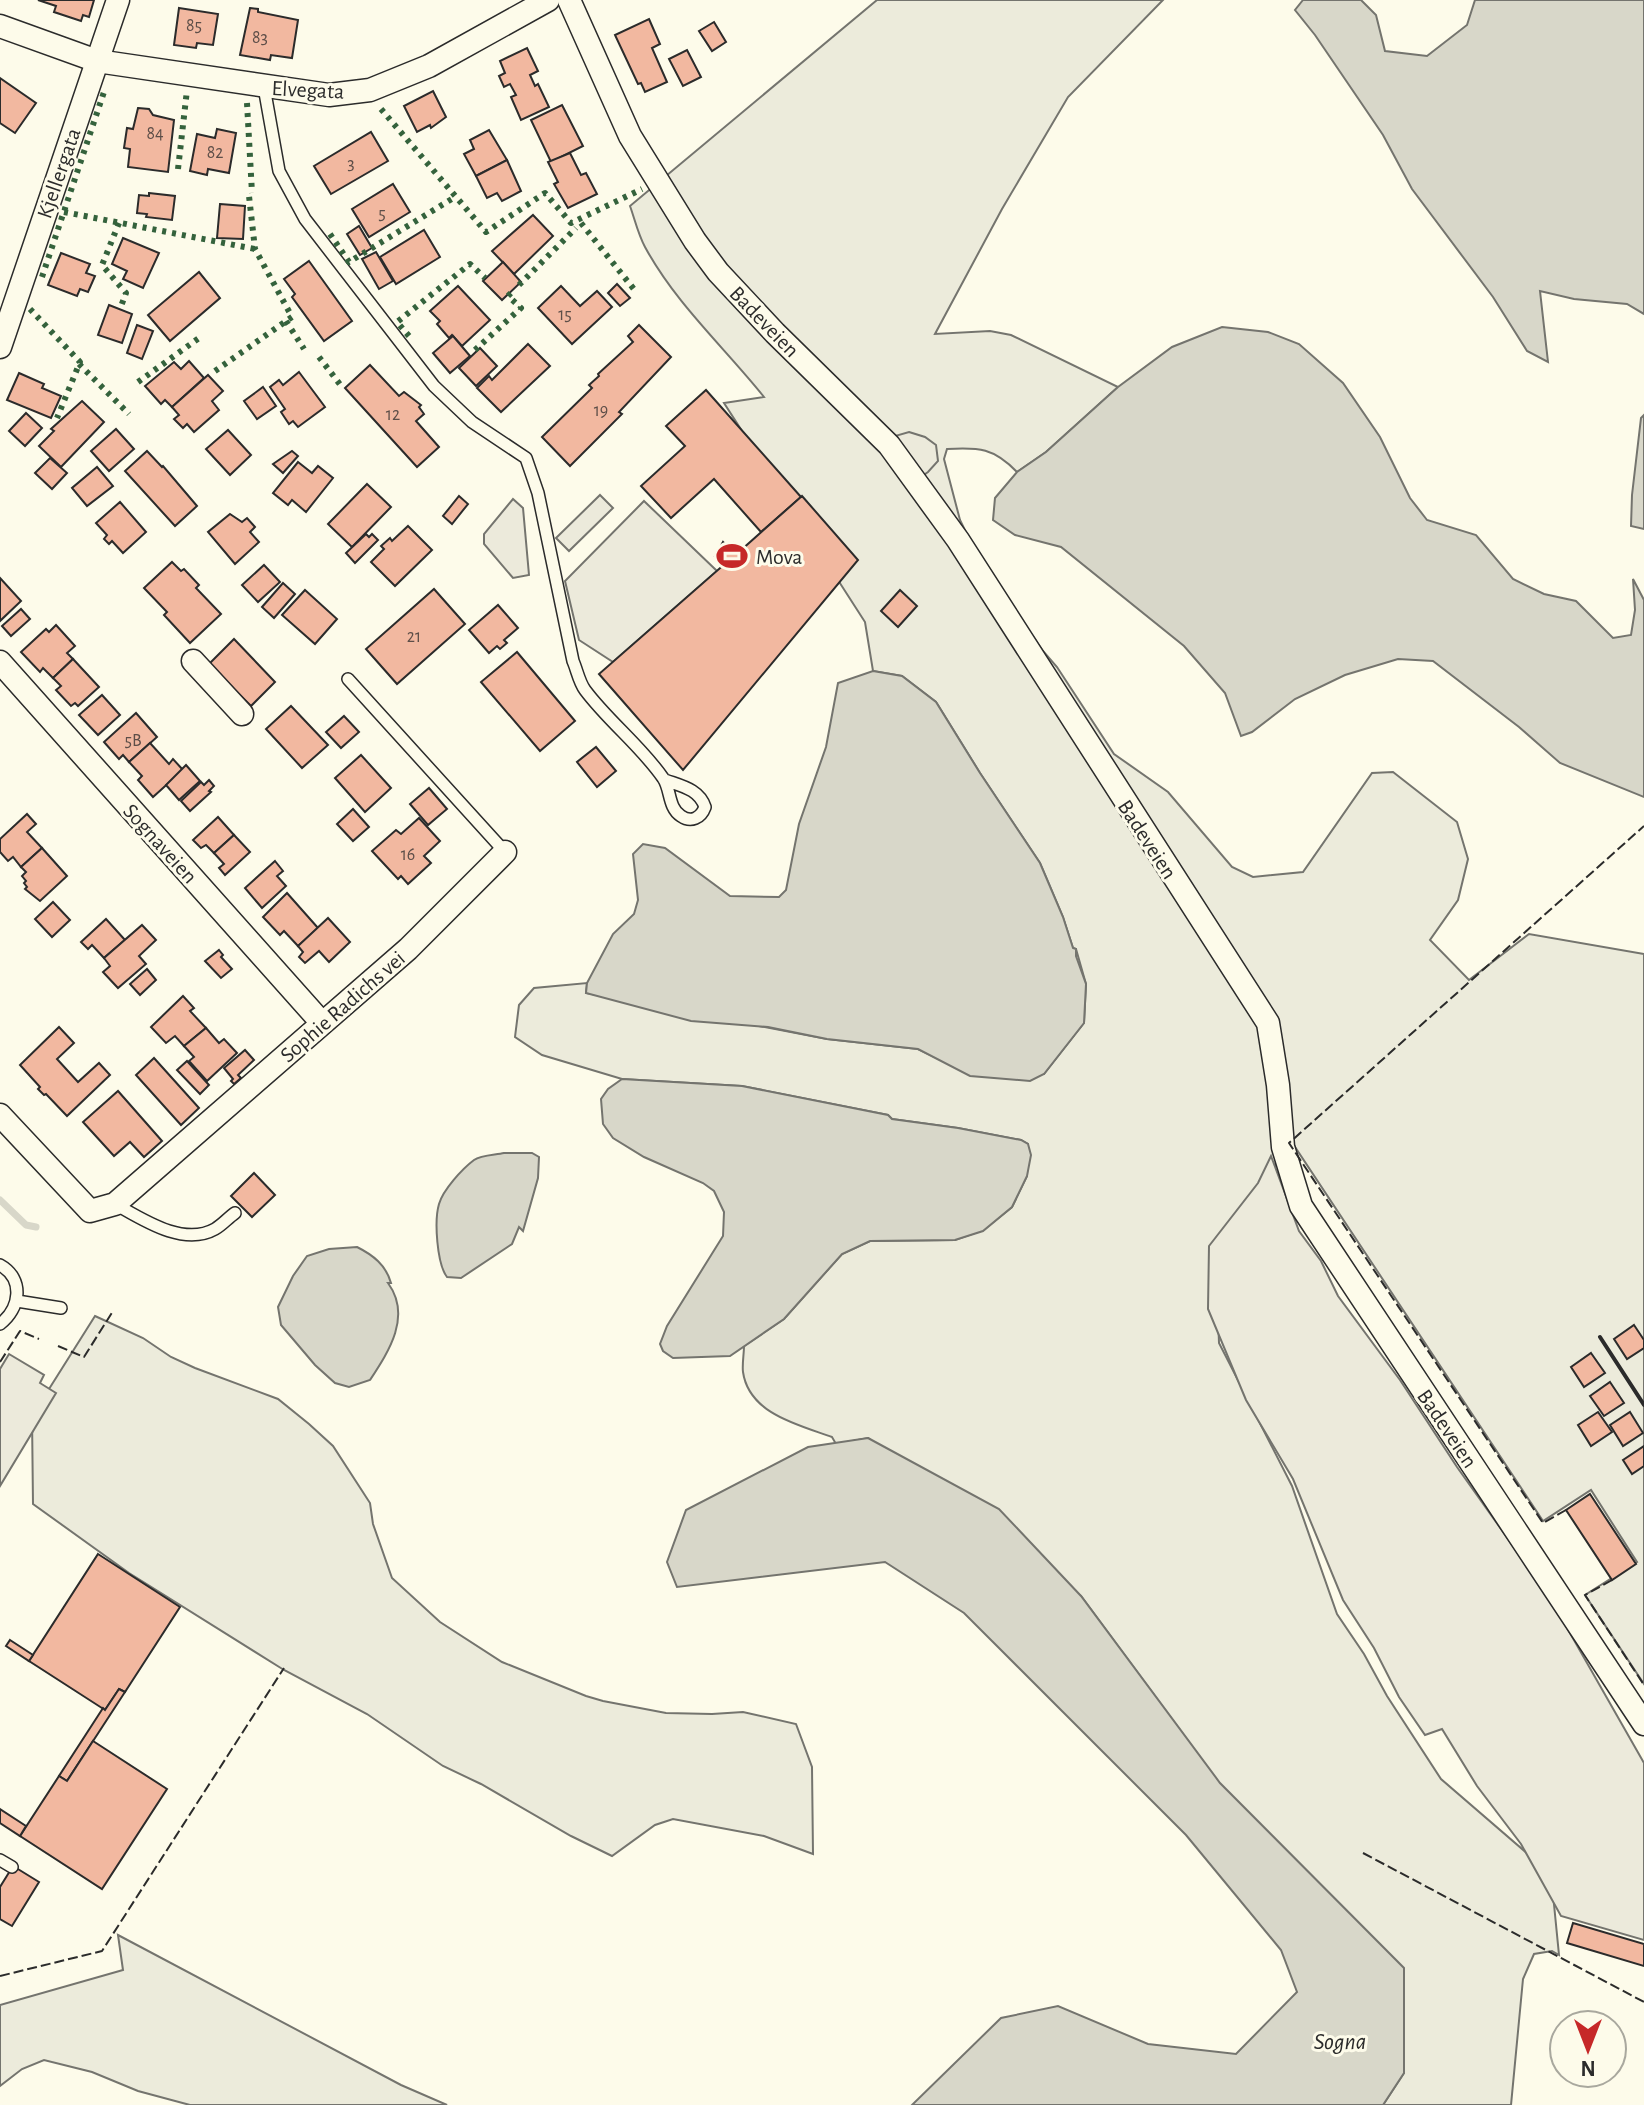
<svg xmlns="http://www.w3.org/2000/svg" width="1644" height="2105" viewBox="0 0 1644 2105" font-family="'Alegreya Sans',sans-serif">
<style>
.green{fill:#ecebdb;stroke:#74746e;stroke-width:2}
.parking{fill:#eceadb;stroke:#74746e;stroke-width:2}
.water{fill:#d8d7c9;stroke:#74746e;stroke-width:2}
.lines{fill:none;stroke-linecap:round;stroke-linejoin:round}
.stream{stroke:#d8d7c9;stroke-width:7}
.building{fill:#f2b8a0;stroke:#2b2b2b;stroke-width:2}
.service-casing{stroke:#2b2b2b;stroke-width:14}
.minor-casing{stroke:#2b2b2b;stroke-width:25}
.service{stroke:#fdfbea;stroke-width:11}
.minor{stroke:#fdfbea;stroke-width:22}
.hedge{stroke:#34623c;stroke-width:6;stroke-dasharray:4 6;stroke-linecap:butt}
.fence{stroke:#2b2b2b;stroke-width:2;stroke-dasharray:10 4;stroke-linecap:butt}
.wall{stroke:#2b2b2b;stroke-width:4}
.labels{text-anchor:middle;stroke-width:6;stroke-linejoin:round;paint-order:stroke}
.number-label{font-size:18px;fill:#5d4e48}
.street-label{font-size:22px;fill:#2b2b2b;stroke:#fdfbea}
.poi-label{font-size:22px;fill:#2b2b2b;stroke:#fdfbea;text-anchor:start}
.water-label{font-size:24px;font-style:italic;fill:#2b2b2b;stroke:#fdfbea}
</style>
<rect width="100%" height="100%" fill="#fdfbea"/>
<!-- green -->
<g class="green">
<path d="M877,0H1163L1068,97L1002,209L935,334L990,331L1011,335L1118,387L1046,452L1017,472C994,448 979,447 947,449L944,459L960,520L979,559L1043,651L1057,667L1114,754L1168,792L1232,867L1253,877L1303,872L1372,773L1393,772L1457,822L1468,859L1458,900L1430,940L1469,980L1529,934L1644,954V1684L1585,1595L1637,1562L1591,1490L1543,1521L1293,1144L1278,1148L1269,1204L1217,1287L1219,1343L1292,1486L1337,1614L1364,1654L1387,1696L1441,1779L1551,1874L1559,1955L1552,1951L1534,1954L1523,1979L1511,2105H1383L1404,2073L1219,1783L1081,1596L868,1438L836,1444L832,1437C799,1425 749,1414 743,1372C742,1364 744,1354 744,1346L784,1319L842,1254L870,1241L955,1240L983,1230L1012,1207L1027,1176L1028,1144L1021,1140L958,1128L892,1119L888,1115L742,1086L622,1079L542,1055L515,1037L519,1005L534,988L587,983L586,993L827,1039L918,1049L943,1061L1044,1074L1084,1023L1086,984L1076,949L1073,948L1063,917L1040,863L980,773L936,702L902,676L873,671L865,622L724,403L764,397C724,347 676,304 645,247C638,234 635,220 630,206Z"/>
<path d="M95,1316L143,1338L171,1357L195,1368L278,1399L309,1424L333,1446L370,1503L373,1524L392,1578L440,1622L502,1662L586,1696L603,1701L666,1713L712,1714L743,1712L796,1724L812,1767L813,1854L764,1836L673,1819L655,1825L612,1856L571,1836L481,1784L443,1766L367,1714L284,1670L129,1573L33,1504L32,1416Z"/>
<path d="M118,1935L401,2085L447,2105H190L138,2091L92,2072L44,2060L22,2069L0,2086V2005L123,1970Z"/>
</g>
<!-- parking -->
<g class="parking">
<path d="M909,432L925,437L936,445L938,461L928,472L918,479L895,436Z"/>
<path d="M600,495L613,508L569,551L556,538Z"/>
<path d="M513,499L523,508L529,575L513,578L484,544V534Z"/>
<path d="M644,501L717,571L613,662L579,640L565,581Z"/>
<path d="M1271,1156L1299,1231L1321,1261L1338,1296L1400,1380L1457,1467L1550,1598L1644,1763V1940L1561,1916L1521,1844L1477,1786L1442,1729L1425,1735L1399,1697L1374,1648L1343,1600L1293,1479L1246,1400L1208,1309L1209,1246L1258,1183Z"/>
<path d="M9,1354L44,1375L40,1383L56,1393L0,1486V1369Z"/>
</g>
<!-- water -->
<g class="water">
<path d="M1303,0H1361L1376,15L1385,51L1427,56L1467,25L1475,0H1644V314L1627,304L1574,299L1540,291L1548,362L1527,351L1493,297L1412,189L1383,135L1315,35L1295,10Z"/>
<path d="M1222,327L1268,332L1299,344L1343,383L1380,437L1410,498L1427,520L1476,535L1513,579L1544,594L1576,601L1613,638L1631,635L1635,610L1633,579L1644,600V797L1560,763L1519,727L1433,661L1398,659L1345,675L1295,699L1252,732L1241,736L1225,693L1184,646L1061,547L1015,535L993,520L995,498L1017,472L1046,452L1118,387L1172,347Z"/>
<path d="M1644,415V529L1631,526L1632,495L1641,418Z"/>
<path d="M873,671L902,676L936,702L980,773L1040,863L1063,917L1073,948L1076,949V956L1086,984L1084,1023L1044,1074L1030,1081L970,1076L918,1049L827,1039L768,1027L691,1021L586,993L587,983L613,934L634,914L638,900L633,854L643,844L665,848L730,896L779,897L786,890L799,824L826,747L838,683Z"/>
<path d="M622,1079L742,1086L888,1115L892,1119L958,1128L1021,1140L1028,1144L1031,1155L1027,1176L1012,1207L983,1231L955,1240L870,1241L842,1254L784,1319L730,1356L673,1358L663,1351L660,1344L667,1326L723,1236L724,1212L714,1191L703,1183L644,1157L613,1138L603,1124L601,1099L608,1089Z"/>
<path d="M504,1153H532L539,1157L538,1178L523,1231L519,1227L512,1244L461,1278L447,1277C437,1264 434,1221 439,1204C443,1190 462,1169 474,1160C481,1155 495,1155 504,1153Z"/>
<path d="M357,1247C373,1255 386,1265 391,1283H388C412,1316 389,1351 370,1380L349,1387L335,1383L315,1365L281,1325L278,1307L293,1276L307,1256L329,1249Z"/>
<path d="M868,1438L999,1509L1081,1596L1220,1783L1404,1968V2073L1383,2105H912L1001,2018L1058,2006L1148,2044L1236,2054L1297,1992L1281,1950L1186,1835L964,1613L885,1562L677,1587L667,1562L686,1510L808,1447Z"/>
</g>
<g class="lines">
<!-- stream -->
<path class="stream" d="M0,1200L26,1225L36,1227"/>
</g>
<!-- building -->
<g class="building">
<path d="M38,0H94L89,17L83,15L81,21L54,12L56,6Z"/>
<path d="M179,8L218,14L213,45L197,43L196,48L174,45Z"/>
<path d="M250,8L258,9V12L298,20L292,58L271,55L270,60L240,55Z"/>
<path d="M649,19L660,44L652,48L667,82L645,92L641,83L638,84L615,35Z"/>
<path d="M714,22L726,42L712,51L699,31Z"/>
<path d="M527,48L538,71L530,75L535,86L538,84L549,107L521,120L511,97L516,95L510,84L504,87L499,76L505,73L500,61Z"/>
<path d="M687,50L701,77L683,86L669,59Z"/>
<path d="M0,78L36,103L15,133L0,123Z"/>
<path d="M433,91L446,117L431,128L430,125L417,132L404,106Z"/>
<path d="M562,105L583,146L551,162L531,120Z"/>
<path d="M138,108L149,109L153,115L174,120L168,172L128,167L130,149L124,148L127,128L133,129Z"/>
<path d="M217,129L236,133L229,173L208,169L207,175L190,171L197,134L215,138Z"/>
<path d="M489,130L507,160L476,176L464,154L474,149L470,140Z"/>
<path d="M371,132L388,161L331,194L314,166Z"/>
<path d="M570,153L581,175L586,173L597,194L568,208L554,184L558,182L548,162Z"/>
<path d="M507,160L521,191L502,201L497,193L487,198L476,176Z"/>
<path d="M393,184L410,212L369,237L352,209Z"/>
<path d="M149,193L175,196L172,220L146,217L147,214L137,213L139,195L149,196Z"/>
<path d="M220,204L245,206L243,239L217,238Z"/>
<path d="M533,215L553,236L514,274L492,251Z"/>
<path d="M359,226L372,248L360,255L347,234Z"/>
<path d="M424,230L440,257L396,284L380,257Z"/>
<path d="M123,238L159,253L143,288L123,279L127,271L112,264Z"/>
<path d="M376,252L393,281L379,289L362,259Z"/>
<path d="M61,253L90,264L86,273L95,276L88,292L80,289L77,296L48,285Z"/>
<path d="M309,261L352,321L324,341L292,297L295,294L284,279Z"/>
<path d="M503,262L521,282L502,300L483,281Z"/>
<path d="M199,272L220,298L170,341L148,315Z"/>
<path d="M617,284L630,298L620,306L608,293Z"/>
<path d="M458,286L490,320L462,346L452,335L449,338L437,324L440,321L430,311Z"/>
<path d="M561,286L580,306L597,291L612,307L572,344L538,308Z"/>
<path d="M109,305L132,314L122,343L98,335Z"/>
<path d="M137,325L153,331L142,359L127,353Z"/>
<path d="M639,325L671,357L619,412L622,414L570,466L542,437L592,388L589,385L599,376L598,374L633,342L628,336Z"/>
<path d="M453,336L470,356L450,373L433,353Z"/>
<path d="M528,344L550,366L501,412L477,388L489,376L492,380Z"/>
<path d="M480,348L497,366L476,386L459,368Z"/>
<path d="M189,361L204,378L172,407L165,400L161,404L145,386L174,362L181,369Z"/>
<path d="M370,365L399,396L404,392L421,405L419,407L424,414L416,421L439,447L417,467L345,388Z"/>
<path d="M299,372L325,407L298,427L293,421L289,424L281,412L285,409L270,387L279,380L283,385Z"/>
<path d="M19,373L44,384L42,388L61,396L51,418L7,400Z"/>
<path d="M208,375L223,391L212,401L219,410L194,432L187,424L183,428L174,419L179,415L172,407Z"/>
<path d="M263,387L276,406L257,419L244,401Z"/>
<path d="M706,390L801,497L761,532L714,479L671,518L641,486L685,446L666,426Z"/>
<path d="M82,401L104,422L61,467L39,446L54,431L51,429Z"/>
<path d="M26,413L42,428L25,446L9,431Z"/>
<path d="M116,429L134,449L109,471L91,451Z"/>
<path d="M228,430L251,455L230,475L206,449Z"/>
<path d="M147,451L162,467L163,466L197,506L175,526L125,471Z"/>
<path d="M292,451L298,456L283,473L273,464Z"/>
<path d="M50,458L67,473L52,489L35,473Z"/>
<path d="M298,462L312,473L318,466L333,478L306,512L292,500L288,505L273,493Z"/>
<path d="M97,467L113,486L87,506L72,488Z"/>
<path d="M367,484L391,507L352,547L328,524Z"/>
<path d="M459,496L468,504L452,524L443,516Z"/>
<path d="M802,496L858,560L683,770L599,674L727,562L715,556L723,542L728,547L733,543L740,551Z"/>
<path d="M120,502L146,532L123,553L112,541L109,544L104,539L107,535L96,523Z"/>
<path d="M230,514L242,522L247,518L255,527L250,532L259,542L235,564L208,532Z"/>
<path d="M408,526L432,550L395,586L371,562L384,549L381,546L390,538L392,541Z"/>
<path d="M366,534L369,537L372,534L378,540L355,563L346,553Z"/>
<path d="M172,562L181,571L184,569L199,585L196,588L221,614L190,643L164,615L167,612L144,588Z"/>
<path d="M264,565L280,582L258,602L242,585Z"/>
<path d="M0,578L21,601L0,621Z"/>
<path d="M283,583L295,594L274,618L262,607Z"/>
<path d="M434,589L465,624L397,684L366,649Z"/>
<path d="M305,590L337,619L315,644L282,615Z"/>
<path d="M900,590L917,606L898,627L881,611Z"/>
<path d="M498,605L518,628L504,640L507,643L500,649L497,646L489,653L469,630Z"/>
<path d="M21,609L30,619L11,636L2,626Z"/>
<path d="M56,625L75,646L67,653L73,659L53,678L43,668L40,672L21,652L46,629L49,632Z"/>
<path d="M234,639L275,682L251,706L209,664Z"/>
<path d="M517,652L575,721L540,751L481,682Z"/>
<path d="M73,659L99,687L78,706L75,703L71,706L56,690L61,686L53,678Z"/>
<path d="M102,695L120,715L98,735L79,715Z"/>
<path d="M291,706L328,745L302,768L266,729Z"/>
<path d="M136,713L157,737L129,762L123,755L119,759L104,742Z"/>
<path d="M344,716L359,732L341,748L326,732Z"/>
<path d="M150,743L169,764L173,759L183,770L153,797L138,780L142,776L129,762Z"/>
<path d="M596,747L616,771L597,787L577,762Z"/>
<path d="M361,755L391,788L365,812L335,778Z"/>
<path d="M186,765L200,781L179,800L166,785Z"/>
<path d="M209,780L214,786L209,791L211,792L190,811L181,801L201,782L204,785Z"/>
<path d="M429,788L447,809L428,825L410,804Z"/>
<path d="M353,809L369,827L353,841L337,824Z"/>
<path d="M27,814L36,824L27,832L42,848L21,867L13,857L8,861L0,852V839Z"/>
<path d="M218,817L234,835L214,853L206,845L201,848L193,840Z"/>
<path d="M419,818L440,841L424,856L431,863L408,884L401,876L398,879L372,851L396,830L401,834Z"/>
<path d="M234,835L250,852L225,875L219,868L224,864L214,853Z"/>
<path d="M42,848L67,876L40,901L25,889L27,887L24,883L26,881L22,876L26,872L21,867Z"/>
<path d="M275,861L283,871L277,876L286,886L262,908L245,888Z"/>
<path d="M287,893L318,928L298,946L284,931L280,935L263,917Z"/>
<path d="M53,902L70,920L52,937L35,919Z"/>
<path d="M328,918L350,942L329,962L319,951L305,963L299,957L303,952L298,946Z"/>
<path d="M106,919L125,940L104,958L92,945L88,949L81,942Z"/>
<path d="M142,925L156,940L139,956L146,964L118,988L103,972L110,966L104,958Z"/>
<path d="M219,950L223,955L221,957L232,969L221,978L205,961Z"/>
<path d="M147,969L156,980L140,995L130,984Z"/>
<path d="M183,996L194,1008L190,1011L206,1028L184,1046L175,1036L166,1043L151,1027Z"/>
<path d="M59,1027L74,1043L57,1059L78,1082L99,1063L110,1075L67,1116L46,1094L44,1095L38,1089L40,1087L20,1065Z"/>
<path d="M206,1028L219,1043L224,1039L237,1053L207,1081L189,1061L194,1057L184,1046Z"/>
<path d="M245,1050L254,1060L238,1075L241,1078L234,1084L231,1081L233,1079L224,1068Z"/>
<path d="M154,1058L199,1108L181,1125L136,1075Z"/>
<path d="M187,1061L209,1085L200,1094L177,1070Z"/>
<path d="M118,1091L162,1141L144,1157L130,1142L114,1156L83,1122Z"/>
<path d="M254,1173L275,1195L252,1217L231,1196Z"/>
<path d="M1634,1325L1644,1340V1348L1627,1359L1614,1339Z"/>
<path d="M1591,1353L1605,1373L1584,1387L1571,1367Z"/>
<path d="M1610,1382L1624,1403L1604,1416L1590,1396Z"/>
<path d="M1598,1412L1612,1432L1591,1446L1578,1425Z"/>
<path d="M1630,1412L1643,1433L1623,1446L1610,1425Z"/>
<path d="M1644,1446V1466L1632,1474L1623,1460Z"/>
<path d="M1590,1494L1636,1564L1612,1580L1566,1510Z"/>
<path d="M98,1554L180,1607L125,1692L119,1689L105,1710L29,1661Z"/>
<path d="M10,1640L33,1655L29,1661L6,1646Z"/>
<path d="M119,1689L125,1692L67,1781L59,1776L103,1708L105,1710Z"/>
<path d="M93,1741L167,1789L102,1889L20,1836L59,1776L67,1781Z"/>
<path d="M0,1809L26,1826L20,1836L0,1823Z"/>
<path d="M13,1866L39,1882L12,1926L0,1919V1887Z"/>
<path d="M1573,1923L1644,1944V1966L1567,1943Z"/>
</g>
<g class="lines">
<!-- service casing -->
<g class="service-casing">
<g id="service">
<path d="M264,87L279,171L305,219L434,386L472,422L526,458L538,493L573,661C577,670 579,682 585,690C608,721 641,746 663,778C671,789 668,808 681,816C691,823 701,818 705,807C699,789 681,786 665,780"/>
<path d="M348,679L505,852"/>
<path d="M115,1204C142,1219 183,1247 215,1229C222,1225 228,1218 235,1213"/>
<path d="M0,1265C25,1279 20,1309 0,1324"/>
<path d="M17,1301L61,1308"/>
<path d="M0,1860L12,1867"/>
</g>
</g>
<!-- minor casing -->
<g class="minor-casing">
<g id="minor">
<path d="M569,0L630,136L695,241L718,272L775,333L889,445L958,540L1268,1023L1278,1085L1283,1147L1301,1206L1644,1724"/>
<path d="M0,26L97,61L329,95L370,90L429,66L548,0"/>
<path d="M0,347L118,0"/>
<path d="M193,661L242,714"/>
<path d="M0,662L322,1023"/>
<path d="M0,1115L90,1211L115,1204L408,949L505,852"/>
</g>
</g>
<!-- service -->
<use href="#service" class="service"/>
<!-- minor -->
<use href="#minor" class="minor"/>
<!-- hedge -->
<g class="hedge">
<path d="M247,103L252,193"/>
<path d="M381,109L486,232L545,193L571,223L642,189"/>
<path d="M178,169L187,90"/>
<path d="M64,212L255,249"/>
<path d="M119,223L102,265L126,293L120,309"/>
<path d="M581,223L637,293"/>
<path d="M330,234L349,262L455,197"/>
<path d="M42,277L105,89"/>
<path d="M519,285L576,228"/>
<path d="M30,309L80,362L57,418"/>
<path d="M286,321L304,349"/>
<path d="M409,336L397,322L470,264L485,278"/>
<path d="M475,350L521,308L508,296L511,293"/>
<path d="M319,357L342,387"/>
<path d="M79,364L129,414"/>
<path d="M215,371L292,317L255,249L249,196"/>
<path d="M138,382L199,338"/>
</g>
<!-- fence -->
<g class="fence">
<path d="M58,1346L84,1357L113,1311"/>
<path d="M0,1362L20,1331L39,1339"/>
<path d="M1566,1510L1543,1523L1289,1143L1644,826"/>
<path d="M1612,1580L1585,1595L1644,1685"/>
<path d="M1363,1853L1644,2002"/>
<path d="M0,1976L102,1951L284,1668"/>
</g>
<!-- wall -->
<path class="wall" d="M1600,1337L1644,1405"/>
</g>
<!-- icons -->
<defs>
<g id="stadium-bare" transform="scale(2.4)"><path d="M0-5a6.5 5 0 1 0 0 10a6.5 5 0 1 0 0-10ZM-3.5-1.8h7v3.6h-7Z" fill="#c62828" stroke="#fdfbea" stroke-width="2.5" paint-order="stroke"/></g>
</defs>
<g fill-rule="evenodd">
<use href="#stadium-bare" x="732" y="556"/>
</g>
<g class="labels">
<!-- number labels -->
<g class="number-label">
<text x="194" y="31">85</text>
<text x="260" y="43">83</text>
<text x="155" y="139">84</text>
<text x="215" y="158">82</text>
<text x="351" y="169">3</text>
<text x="382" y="219">5</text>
<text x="565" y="320">15</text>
<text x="601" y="416">19</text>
<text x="393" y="420">12</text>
<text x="414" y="642">21</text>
<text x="133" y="746">5B</text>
<text x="408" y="860">16</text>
</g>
<!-- street labels -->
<g class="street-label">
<text transform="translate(308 89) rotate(3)" y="8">Elvegata</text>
<text transform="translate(58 173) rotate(-71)" y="8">Kjellergata</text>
<text transform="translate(765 321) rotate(46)" y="8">Badeveien</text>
<text transform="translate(1148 839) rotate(57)" y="8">Badeveien</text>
<text transform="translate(161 843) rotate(48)" y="8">Sognaveien</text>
<text transform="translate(342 1006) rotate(-41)" y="8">Sophie Radichs vei</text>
<text transform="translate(1448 1428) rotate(56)" y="8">Badeveien</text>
</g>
<!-- poi labels -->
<g class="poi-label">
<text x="756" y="564">Mova</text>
</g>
<!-- water labels -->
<g class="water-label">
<text x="1340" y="2049">Sogna</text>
</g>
</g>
<!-- north arrow -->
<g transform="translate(1588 2049) rotate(180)"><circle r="38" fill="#fdfbea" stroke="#a9a89e" stroke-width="2"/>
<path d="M0-6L14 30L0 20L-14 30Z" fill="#c62828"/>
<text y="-12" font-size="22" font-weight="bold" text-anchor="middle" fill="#2b2b2b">N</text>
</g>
</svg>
